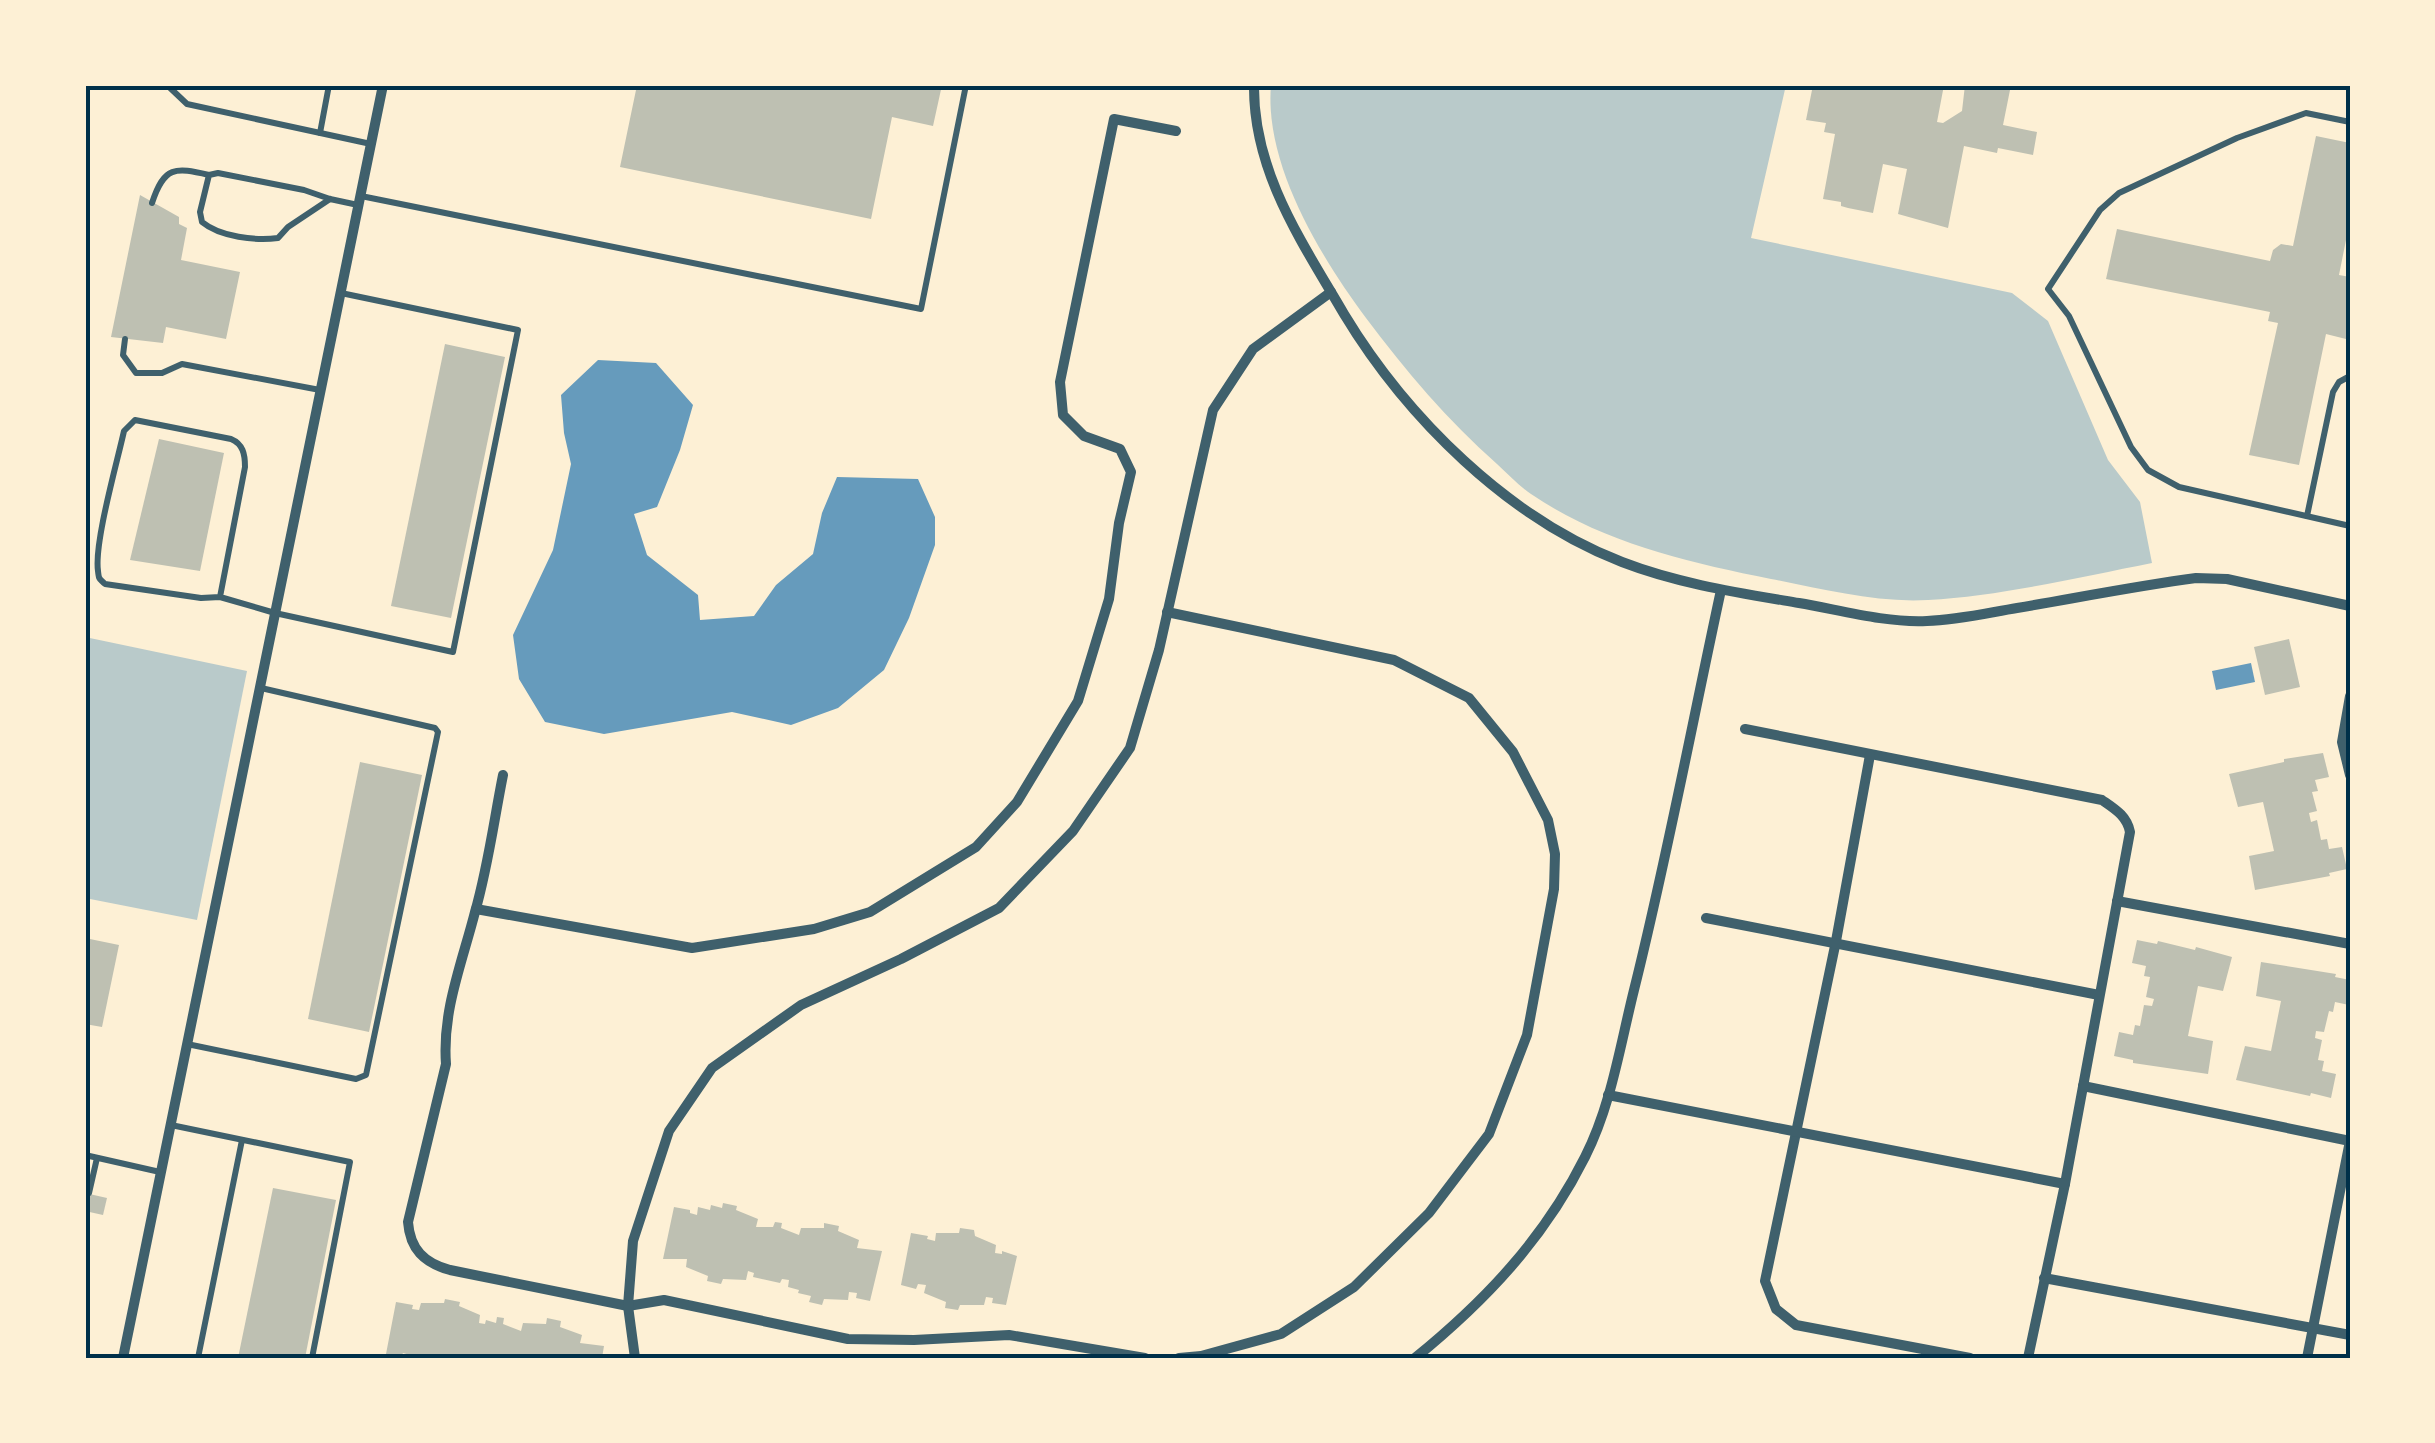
<svg xmlns="http://www.w3.org/2000/svg" width="2435" height="1443" viewBox="0 0 2435 1443" font-family="Helvetica,sans-serif">
<style>
.green{fill:#b9caca}
.water{fill:#669bbc}
.building{fill:#bec0b2}
.lines{fill:none;stroke-linecap:round;stroke-linejoin:round}
.service{stroke:#3f606c;stroke-width:6}
.minor{stroke:#3f606c;stroke-width:10}
.neatline{fill:none;stroke:#003049;stroke-width:4}
</style>
<rect width="100%" height="100%" fill="#fdf0d5"/>
<!-- green -->
<g class="green">
<path d="M1271,85H1786L1751,238L2012,293L2048,321L2108,460L2140,502L2152,563C2081,577 2000,596 1928,600C1875,603 1823,589 1771,579C1687,562 1603,543 1531,494C1519,486 1508,474 1497,464C1447,420 1406,371 1366,318C1320,256 1264,164 1271,85Z"/>
<path d="M85,637L247,671L197,920L85,898Z"/>
</g>
<!-- water -->
<g class="water">
<path d="M598,360L656,363L693,405L680,450L657,507L634,514L647,555L698,595L700,620L754,616L776,585L813,554L822,513L837,477L918,479L935,517V545L909,618L884,670L838,708L791,725L732,712L604,734L545,722L519,679L513,635L553,550L571,464L564,433L561,395Z"/>
<path d="M2251,663L2255,682L2216,690L2212,671Z"/>
</g>
<!-- building -->
<g class="building">
<path d="M621,85H942L933,126L892,117L871,219L620,167L636,90Z"/>
<path d="M1813,85H1873L1892,89V85H1944L1937,122L1943,123L1962,111L1965,85H2011L2003,125L2037,132L2033,155L1998,148L1997,153L1964,146L1948,228L1898,214L1907,169L1883,164L1873,213L1848,208L1841,206V202L1823,199L1835,134L1824,132L1826,123L1806,120Z"/>
<path d="M2316,136L2350,143V220L2339,275L2350,277V340L2326,334L2299,465L2249,455L2278,323L2268,321L2270,312L2106,279L2117,229L2270,261L2273,250L2281,244L2293,246Z"/>
<path d="M140,195L179,217V224L187,228L181,260L240,272L226,339L166,327L163,343L111,337Z"/>
<path d="M445,344L505,357L451,618L391,606Z"/>
<path d="M159,439L224,453L200,571L130,560Z"/>
<path d="M2289,639L2300,687L2265,695L2254,647Z"/>
<path d="M2323,753L2329,777L2315,780L2318,791L2312,792L2317,811L2309,813L2311,822L2317,820L2321,840L2327,839L2329,849L2342,847L2347,869L2329,873L2330,876L2255,890L2249,856L2274,851L2263,802L2238,807L2229,774L2284,762V759Z"/>
<path d="M360,762L422,775L369,1032L308,1019Z"/>
<path d="M85,938L119,945L102,1027L85,1024Z"/>
<path d="M2137,940L2157,944L2158,941L2195,950L2196,947L2232,957L2223,991L2198,986L2188,1036L2213,1041L2208,1074L2133,1063V1060L2114,1056L2119,1032L2133,1035L2135,1025L2140,1026L2144,1005L2152,1006L2154,999L2146,997L2150,977L2144,976L2146,966L2132,963Z"/>
<path d="M2261,962L2336,974L2335,977L2350,980L2349,1005L2335,1002L2333,1012L2329,1011L2324,1032L2316,1031L2315,1038L2322,1040L2318,1060L2324,1061L2322,1071L2336,1074L2331,1098L2311,1093L2310,1096L2236,1080L2245,1046L2271,1051L2281,1001L2256,996Z"/>
<path d="M273,1188L336,1200L305,1358H238Z"/>
<path d="M85,1193L107,1198L103,1215L85,1211Z"/>
<path d="M723,1203L737,1206L736,1210L758,1219L756,1227H773L775,1222L782,1223L781,1228L799,1235L801,1228H824V1223L839,1226L838,1231L859,1240L857,1248L882,1251L870,1301L856,1298L857,1293L849,1292L848,1300L824,1299L822,1305L809,1302L811,1296L798,1293L799,1290L788,1287L789,1280L782,1279L780,1283L753,1277L754,1273L748,1271L746,1280L723,1279L721,1284L707,1281L708,1276L686,1267L687,1259H663L674,1207L690,1210V1213L697,1215L698,1207L710,1210L711,1205L722,1208Z"/>
<path d="M960,1228L974,1230L975,1236L996,1245L995,1253L1002,1254V1251L1017,1256L1006,1305L992,1303L993,1298L986,1297L984,1305H960L958,1310L945,1308L946,1302L924,1293L926,1285L918,1284L916,1289L901,1285L911,1233L928,1236L927,1239L935,1241L936,1233H959Z"/>
<path d="M445,1299L460,1302L459,1306L480,1315L479,1323L485,1324L486,1320L496,1323L497,1317L504,1318L503,1324L521,1331L523,1323L546,1324L547,1318L561,1321L560,1327L582,1335L580,1343L604,1346L602,1358H409L410,1355L403,1353L401,1357L386,1354L396,1302L413,1305L412,1309L419,1310L421,1303H444Z"/>
</g>
<g class="lines">
<!-- service -->
<g class="service">
<path d="M167,85L187,104L371,144"/>
<path d="M2350,122L2306,113L2237,138L2119,193L2100,210L2048,289L2069,316L2131,447L2148,470L2179,487L2350,526"/>
<path d="M320,133L329,85"/>
<path d="M361,196L921,309L966,85"/>
<path d="M330,199L288,227L278,238C256,241 220,237 202,222L200,212L209,175L218,173L304,190L330,199L358,205"/>
<path d="M152,203C164,166 175,167 209,175"/>
<path d="M125,339L123,355L136,373H162L182,364L320,390"/>
<path d="M2307,516L2333,392L2339,382L2350,376"/>
<path d="M220,597L245,467C245,454 243,444 231,439L135,420L124,431C117,463 94,543 98,571C99,580 99,578 105,584L201,598L220,597L275,613L453,652L518,330L341,293"/>
<path d="M187,1044L356,1079L366,1075L438,732L435,728L261,688"/>
<path d="M171,1125L350,1162L312,1358"/>
<path d="M85,1155L160,1172"/>
<path d="M89,1193L97,1158"/>
<path d="M85,1212V1211"/>
<path d="M198,1358L242,1140"/>
</g>
<!-- minor -->
<g class="minor">
<path d="M1254,85C1253,172 1302,242 1344,314C1407,418 1508,518 1622,562C1679,584 1740,593 1799,603C1840,610 1885,623 1927,621C1957,620 1987,613 2017,608C2076,598 2136,586 2196,578L2227,579L2350,606"/>
<path d="M1167,612L1394,660L1469,698L1513,752L1548,820L1555,854L1554,889L1527,1035L1489,1134L1429,1213L1354,1287L1281,1334L1201,1356L1179,1358"/>
<path d="M2350,696L2342,742L2350,775"/>
<path d="M1745,729L2102,800C2115,809 2127,816 2130,832L2065,1184L2028,1358"/>
<path d="M1870,755L1836,941L1765,1281L1776,1309L1796,1325L1970,1358"/>
<path d="M503,775C494,820 488,867 475,912C462,963 442,1011 446,1064L408,1222C410,1249 424,1263 450,1270L628,1306L664,1300L848,1339L914,1340L1009,1335L1145,1358"/>
<path d="M2117,901L2350,944"/>
<path d="M476,909L692,948L814,929L870,912L976,847L1017,802L1078,701L1109,599L1119,523L1131,472L1120,449L1084,436L1063,415L1060,382L1114,119L1176,131"/>
<path d="M1706,918L2099,995"/>
<path d="M2083,1086L2350,1141"/>
<path d="M1608,1095L2065,1184"/>
<path d="M2044,1278L2350,1335"/>
<path d="M123,1358L383,85"/>
<path d="M635,1358L628,1306L633,1241L669,1131L712,1068L801,1005L901,959L999,908L1073,831L1130,748L1159,650L1213,410L1253,349L1331,292"/>
<path d="M1415,1358C1485,1301 1544,1239 1585,1157C1611,1106 1620,1046 1634,990C1667,858 1692,724 1721,590"/>
<path d="M2307,1358L2350,1141"/>
</g>
</g>
<!-- border -->
<rect width="2435" height="1443" fill="none" stroke="#fdf0d5" stroke-width="175"/>
<rect x="88" y="88" width="2260" height="1268" class="neatline"/>
</svg>
